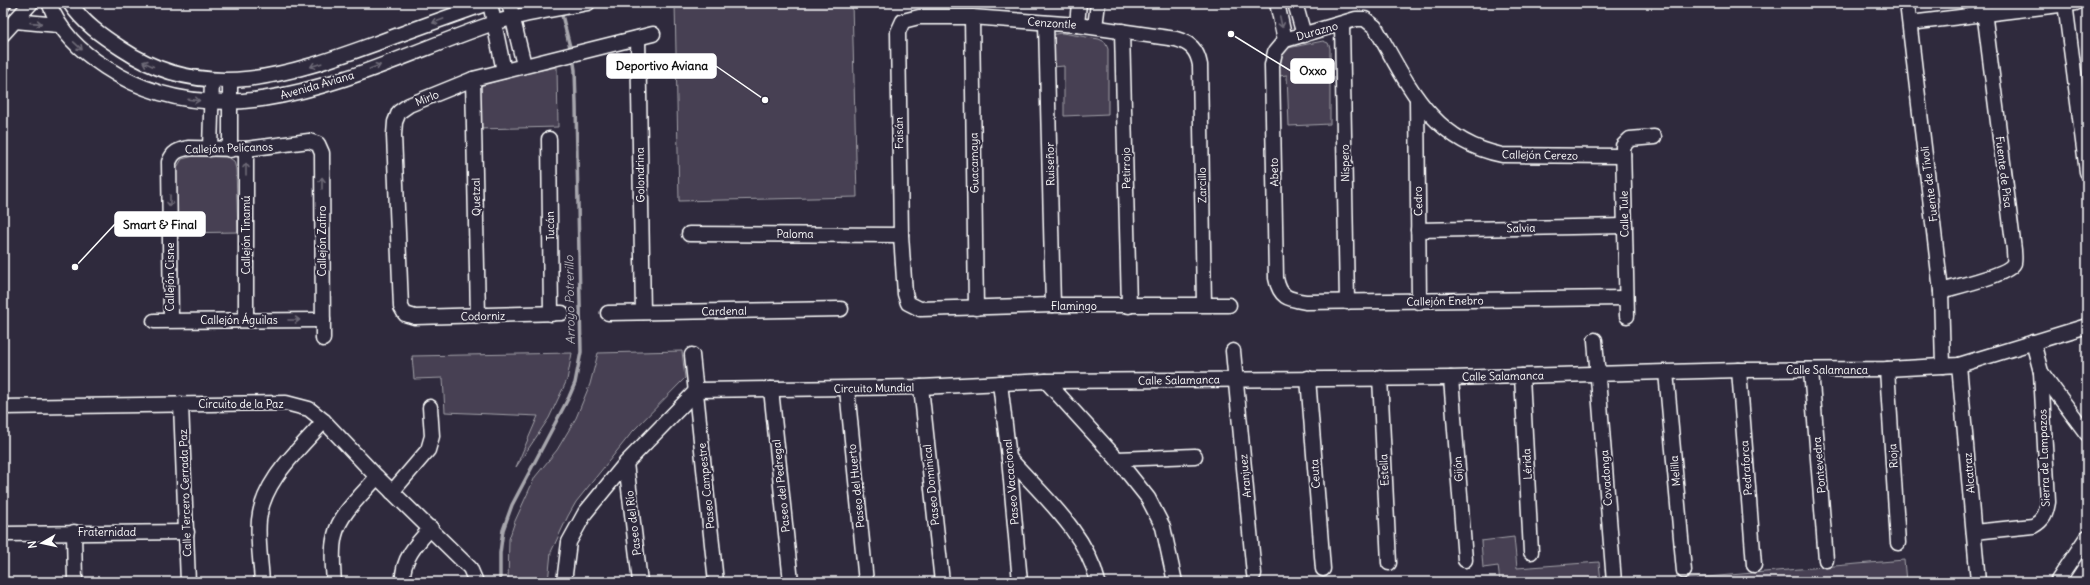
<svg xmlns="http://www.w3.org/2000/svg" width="2090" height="585" viewBox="0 0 2090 585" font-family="Delius,sans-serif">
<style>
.green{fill:#464152;stroke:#a2a0a8}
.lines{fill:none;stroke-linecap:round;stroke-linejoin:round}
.stream{stroke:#a7a6ad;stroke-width:3.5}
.minor-casing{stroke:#fff;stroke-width:17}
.minor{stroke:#2f2a3d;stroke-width:14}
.oneway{stroke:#6d6a77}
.labels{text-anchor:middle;stroke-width:4;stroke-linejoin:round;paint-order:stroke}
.street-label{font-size:11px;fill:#fff;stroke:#2f2a3d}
.water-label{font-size:12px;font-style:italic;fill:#b6b4bb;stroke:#2f2a3d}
.leader{fill:none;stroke:#fff;stroke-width:1.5}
.callout-dot{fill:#fff;stroke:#2f2a3d;stroke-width:1.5}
.callout{fill:#fff;stroke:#fff;stroke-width:1.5}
.callout-label{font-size:12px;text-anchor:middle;font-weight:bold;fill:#111}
</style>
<rect width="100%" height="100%" fill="#2f2a3d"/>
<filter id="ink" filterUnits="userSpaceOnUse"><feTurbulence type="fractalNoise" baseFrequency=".025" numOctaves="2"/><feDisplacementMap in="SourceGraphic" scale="8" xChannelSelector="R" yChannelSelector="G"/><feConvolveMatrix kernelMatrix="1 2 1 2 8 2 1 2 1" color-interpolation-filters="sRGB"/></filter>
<g filter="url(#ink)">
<!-- green -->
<g class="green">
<path d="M675,3H852L857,197L679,201Z"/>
<path d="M1062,33L1099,39L1105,42L1108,49V114L1064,116V66L1053,67V36L1055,34Z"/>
<path d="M1323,41L1328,43L1330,48V124L1289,126L1287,75L1279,76L1278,57L1283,49Z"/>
<path d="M557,67L558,127L478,129L480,86L524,73Z"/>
<path d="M194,156L228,157L234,161L236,169L238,232L177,233L176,169L182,159Z"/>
<path d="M682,351L685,378L633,431L576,502L568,516L551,552L548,582H508L509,539L515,521L535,477L557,450L576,418L590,384L598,353Z"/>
<path d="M572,353L567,380L549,418L516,467L538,416L445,412L443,378L414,379L412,356Z"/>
<path d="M1514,537L1517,568L1599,562L1601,582H1500L1498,566L1483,568L1481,541Z"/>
<path d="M1904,560L1906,582H1649Z"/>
</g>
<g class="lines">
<!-- stream -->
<g class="stream">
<path d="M561,11L571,51"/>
<path d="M500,582V553L503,530L512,505L569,397L575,383L581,352L576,104L575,70L573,57"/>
</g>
<!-- minor casing -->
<g class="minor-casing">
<g id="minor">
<path d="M49,3C60,32 80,51 105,67C229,150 372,64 494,23C525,13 557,9 588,3"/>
<path d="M70,3C83,23 102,36 122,49C206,105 291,74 377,43C414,29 451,16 488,3"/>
<path d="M490,3L504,71"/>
<path d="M509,3L524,65"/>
<path d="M1277,3L1285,40"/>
<path d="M1295,3L1304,35"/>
<path d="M1907,3L1941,291L1943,366"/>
<path d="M2065,3L2087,172"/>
<path d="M3,5L4,3"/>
<path d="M972,17L976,308"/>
<path d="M15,21L58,25"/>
<path d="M1046,23L1053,305"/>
<path d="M1910,23L2076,3"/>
<path d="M1342,24L1347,302"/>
<path d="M1077,25L1079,3"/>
<path d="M1095,27L1098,3"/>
<path d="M1122,31L1129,306"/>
<path d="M3,34L31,3"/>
<path d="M638,38L643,312"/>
<path d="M473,79L478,316"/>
<path d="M1417,99L1419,302"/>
<path d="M549,139L551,314"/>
<path d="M210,149L212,80"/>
<path d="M230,150V81"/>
<path d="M1623,156L1502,155C1431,141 1408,84 1375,27L1365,19H1356L1285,40L1275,52L1272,65L1276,278C1280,298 1288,299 1306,302L1626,298"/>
<path d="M1418,230L1625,226"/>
<path d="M689,234L901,235"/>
<path d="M1941,291C1954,287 2009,275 2014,263C2015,259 2014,254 2014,250L1983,3"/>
<path d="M1204,305L1200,65C1197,49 1190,43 1176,39L1077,25L972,17H919L903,21L898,32L901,235L905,294L908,303L920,309L1053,305H1229"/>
<path d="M562,313L415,317L405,314L401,307L394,135L395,122L399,112L409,105L473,79L653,34"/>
<path d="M608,313L841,309"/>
<path d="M1627,316L1623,146L1630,139L1654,137"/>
<path d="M171,320L169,162C173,152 178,150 188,148L246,149L309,141L318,144L322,153L323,339"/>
<path d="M246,320V149"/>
<path d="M154,321L323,320"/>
<path d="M1595,340L1614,582"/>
<path d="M2033,342L2041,372L2087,434"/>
<path d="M1233,351L1254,574"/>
<path d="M692,355L716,582"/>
<path d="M1959,365L1978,582"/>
<path d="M1887,369L1898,543"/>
<path d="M1739,370L1754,565"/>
<path d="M1811,370L1826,560"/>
<path d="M1666,372L1684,571"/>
<path d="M1522,376L1531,552"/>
<path d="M1380,377L1389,563"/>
<path d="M1308,378L1323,569"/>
<path d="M1451,378L1465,560"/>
<path d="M1046,381L1117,459L1148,498L1163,527L1175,582"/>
<path d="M1000,383L1009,458L1020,582"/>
<path d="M921,387L942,582"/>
<path d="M771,389L791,582"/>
<path d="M847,389L866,582"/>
<path d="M181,404L188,582"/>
<path d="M3,407L286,403L309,409L324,421L377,477L470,568L476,582"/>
<path d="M1009,458C1042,495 1086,532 1098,582"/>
<path d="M1117,459L1195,456"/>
<path d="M626,463L640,582"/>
<path d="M392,492L428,450L432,436L430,407"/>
<path d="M74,532L75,582"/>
<path d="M1974,532L2033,526C2044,520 2046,514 2048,502L2041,372"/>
<path d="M3,534L187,532"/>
<path d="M262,582C261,562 257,540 259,520C263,480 299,450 324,421"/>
<path d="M334,582C333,567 331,550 335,535C340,513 363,494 377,477"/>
<path d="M403,582C401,560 417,543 431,528"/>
<path d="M564,582L569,542L585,513L626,463L697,390L921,387L1046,381L1451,378L1739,370L1887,369L1959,365L2087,326"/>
<path d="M2057,582L2087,537"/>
</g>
</g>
<!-- minor -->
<use href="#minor" class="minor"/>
</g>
<!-- one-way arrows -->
<defs><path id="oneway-shaft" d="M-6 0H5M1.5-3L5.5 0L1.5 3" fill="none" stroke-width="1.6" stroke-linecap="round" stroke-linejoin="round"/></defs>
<g class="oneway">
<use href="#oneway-shaft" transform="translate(438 21) rotate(160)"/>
<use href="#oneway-shaft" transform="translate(1281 22) rotate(78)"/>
<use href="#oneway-shaft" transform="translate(36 23) rotate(4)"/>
<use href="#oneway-shaft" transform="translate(78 46) rotate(43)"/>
<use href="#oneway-shaft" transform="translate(148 64) rotate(-155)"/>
<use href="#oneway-shaft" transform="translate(316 65) rotate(162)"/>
<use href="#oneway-shaft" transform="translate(375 67) rotate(-20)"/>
<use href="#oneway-shaft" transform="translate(194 100) rotate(7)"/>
<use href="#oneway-shaft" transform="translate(246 169) rotate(-90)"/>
<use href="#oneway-shaft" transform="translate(322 183) rotate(-90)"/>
<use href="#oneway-shaft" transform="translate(170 201) rotate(90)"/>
<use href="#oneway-shaft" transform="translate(294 320)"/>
</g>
</g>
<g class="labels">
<!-- street labels -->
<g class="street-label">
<text transform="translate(1052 23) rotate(4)" y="4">Cenzontle</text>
<text transform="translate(1317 31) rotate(-16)" y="4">Durazno</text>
<text transform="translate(317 85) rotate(-16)" y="4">Avenida Aviana</text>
<text transform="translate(427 98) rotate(-22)" y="4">Mirlo</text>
<text transform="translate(899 133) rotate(-91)" y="4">Faisán</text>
<text transform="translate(229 148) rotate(-2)" y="4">Callejón Pelícanos</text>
<text transform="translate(1540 155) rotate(1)" y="4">Callejón Cerezo</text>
<text transform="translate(974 163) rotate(-91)" y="4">Guacamaya</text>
<text transform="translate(1345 163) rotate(-91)" y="4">Níspero</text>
<text transform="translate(1050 164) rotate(-91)" y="4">Ruiseñor</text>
<text transform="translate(1126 168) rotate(-91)" y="4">Petirrojo</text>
<text transform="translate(1274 172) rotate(-91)" y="4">Abeto</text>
<text transform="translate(2004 172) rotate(83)" y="4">Fuente de Pisa</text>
<text transform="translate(640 175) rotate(-91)" y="4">Golondrina</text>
<text transform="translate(1929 184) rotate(-97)" y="4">Fuente de Tívoli</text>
<text transform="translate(1202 185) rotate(-91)" y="4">Zarcillo</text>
<text transform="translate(476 197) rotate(-91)" y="4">Quetzal</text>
<text transform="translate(1418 201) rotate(-91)" y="4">Cedro</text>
<text transform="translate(1624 214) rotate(-91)" y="4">Calle Tule</text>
<text transform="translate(550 226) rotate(-91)" y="4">Tucán</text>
<text transform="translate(1521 228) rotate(-1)" y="4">Salvia</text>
<text x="795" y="238">Paloma</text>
<text transform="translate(246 235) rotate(-90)" y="4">Callejón Tinamú</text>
<text transform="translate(322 241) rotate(-90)" y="4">Callejón Zafiro</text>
<text transform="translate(170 277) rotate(-90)" y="4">Callejón Cisne</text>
<text transform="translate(1445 301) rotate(-1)" y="4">Callejón Enebro</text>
<text x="1074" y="310">Flamingo</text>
<text transform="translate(724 311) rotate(-1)" y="4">Cardenal</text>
<text transform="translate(483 316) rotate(-1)" y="4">Codorniz</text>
<text x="239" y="324">Callejón Águilas</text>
<text x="1827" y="374">Calle Salamanca</text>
<text transform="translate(1503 376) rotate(-1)" y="4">Calle Salamanca</text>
<text transform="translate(1179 380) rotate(-1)" y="4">Calle Salamanca</text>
<text transform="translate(874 388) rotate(-1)" y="4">Circuito Mundial</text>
<text x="241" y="408">Circuito de la Paz</text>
<text transform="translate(1893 456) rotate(-94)" y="4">Rioja</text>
<text transform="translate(2044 458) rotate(-92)" y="4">Sierra de Lampazos</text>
<text transform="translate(1527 464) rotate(-93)" y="4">Lérida</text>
<text transform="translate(1819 465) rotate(-95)" y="4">Pontevedra</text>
<text transform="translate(1746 468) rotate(-94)" y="4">Pedraforca</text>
<text transform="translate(1458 469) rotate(-94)" y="4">Gijón</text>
<text transform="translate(1384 470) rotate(-93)" y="4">Estella</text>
<text transform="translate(1675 471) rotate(-95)" y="4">Melilla</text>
<text transform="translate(1969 473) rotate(-95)" y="4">Alcatraz</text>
<text transform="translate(1315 474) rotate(-94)" y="4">Ceuta</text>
<text transform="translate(1245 476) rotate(-95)" y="4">Aranjuez</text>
<text transform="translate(1606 478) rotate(-94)" y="4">Covadonga</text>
<text transform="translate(1011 482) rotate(-95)" y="4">Paseo Vacacional</text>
<text transform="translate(931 485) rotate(-96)" y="4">Paseo Dominical</text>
<text transform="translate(706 486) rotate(-96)" y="4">Paseo Campestre</text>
<text transform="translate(781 486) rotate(-96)" y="4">Paseo del Pedregal</text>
<text transform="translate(856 486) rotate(-96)" y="4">Paseo del Huerto</text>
<text transform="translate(185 493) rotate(-92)" y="4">Calle Tercero Cerrada Paz</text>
<text transform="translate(633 523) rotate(-97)" y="4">Paseo del Río</text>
<text x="107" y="536">Fraternidad</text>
</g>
<!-- water labels -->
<g class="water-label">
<text transform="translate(570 300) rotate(-91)" y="4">Arroyo Potrerillo</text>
</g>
</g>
<!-- callouts -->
<path class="leader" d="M765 100L716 66M1231 34L1291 71M75 267L115 224"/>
<g class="callout-dot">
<circle cx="765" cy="100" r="4"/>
<circle cx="1231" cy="34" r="4"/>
<circle cx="75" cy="267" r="4"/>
</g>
<g class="callout">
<rect x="607" y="54" width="109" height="24" rx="4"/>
<rect x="1291" y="59" width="43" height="24" rx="4"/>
<rect x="115" y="212" width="90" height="24" rx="4"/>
</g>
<g class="callout-label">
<text x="662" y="70">Deportivo Aviana</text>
<text x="1313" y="75">Oxxo</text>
<text x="160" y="229">Smart &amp; Final</text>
</g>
<!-- margin -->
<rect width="2090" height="585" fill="none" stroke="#2f2a3d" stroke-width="16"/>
<rect x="8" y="8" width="2074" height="569" fill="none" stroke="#fff" stroke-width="1.5" filter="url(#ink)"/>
<!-- north arrow -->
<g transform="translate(42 543) rotate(261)" stroke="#2f2a3d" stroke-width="3" paint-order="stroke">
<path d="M0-3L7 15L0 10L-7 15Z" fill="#ffffff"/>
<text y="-6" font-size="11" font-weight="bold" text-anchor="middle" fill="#ffffff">N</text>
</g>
</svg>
